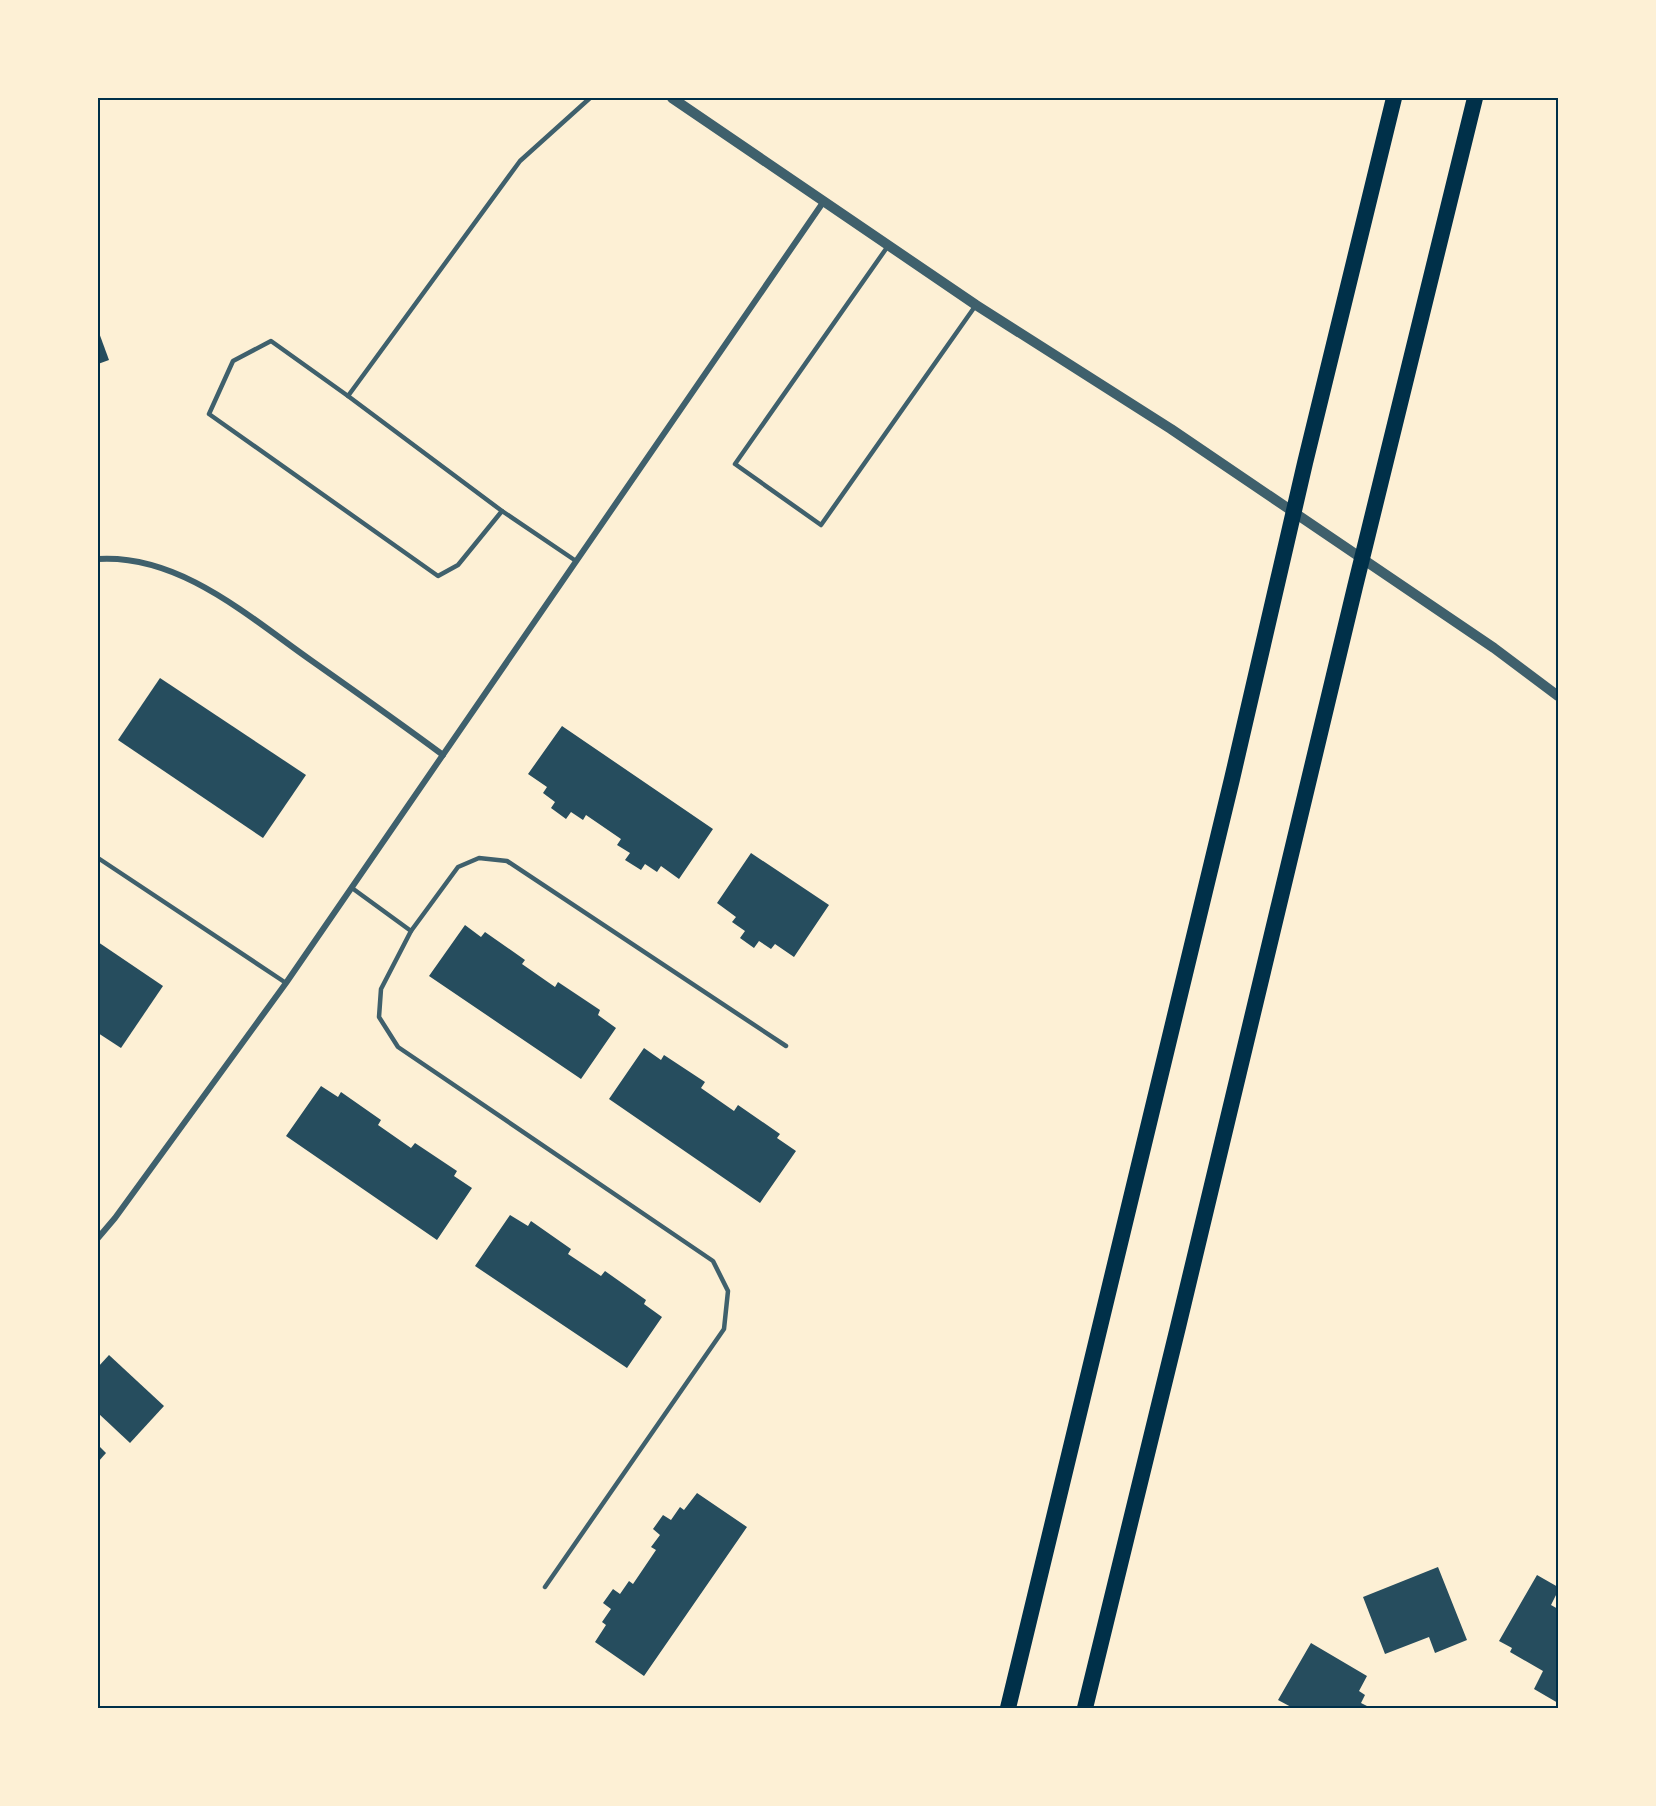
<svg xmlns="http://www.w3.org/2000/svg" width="1656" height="1806" viewBox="0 0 1656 1806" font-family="'Noto Sans',sans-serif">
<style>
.building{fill:#264d5e}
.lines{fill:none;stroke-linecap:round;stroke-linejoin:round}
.service{stroke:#3f606c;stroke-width:4.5}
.minor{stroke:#3f606c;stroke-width:6}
.tertiary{stroke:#3f606c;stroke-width:10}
.trunk{stroke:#003049;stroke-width:16}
.neatline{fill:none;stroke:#003049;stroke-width:2}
</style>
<rect width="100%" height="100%" fill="#fdf0d5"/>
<!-- building -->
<g class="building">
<path d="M98,330L109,360L98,364Z"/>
<path d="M160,678L306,775L263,838L118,740Z"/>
<path d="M562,726L713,829L679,879L661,866L657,872L645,864L641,870L625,860L630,853L617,845L621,839L586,815L583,820L571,812L566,819L551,808L555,802L543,793L547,787L528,774Z"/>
<path d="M751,853L829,905L794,957L775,944L771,949L759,941L754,948L740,938L745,931L732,922L736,917L717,903Z"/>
<path d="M465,925L481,937L485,932L525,960L522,964L555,987L558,982L600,1010L598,1015L616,1028L581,1079L429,976Z"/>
<path d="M98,942L163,986L121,1048L98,1033Z"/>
<path d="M644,1048L661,1060L664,1055L705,1082L701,1088L734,1111L738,1105L780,1134L777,1138L796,1151L760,1203L609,1099Z"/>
<path d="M321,1086L338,1097L341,1092L381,1120L378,1125L411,1148L415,1143L457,1171L454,1176L472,1188L437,1240L286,1136Z"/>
<path d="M510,1215L528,1226L531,1221L571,1249L568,1254L601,1276L605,1271L646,1300L644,1304L662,1317L627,1368L475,1266Z"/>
<path d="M109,1355L164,1406L130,1443L98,1413V1367Z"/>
<path d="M98,1445L106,1453L98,1462Z"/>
<path d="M697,1493L747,1527L644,1676L595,1642L606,1625L602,1622L611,1609L603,1603L613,1589L620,1594L629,1581L633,1584L656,1550L651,1547L660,1535L653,1529L663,1515L671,1520L680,1507L684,1510Z"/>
<path d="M1438,1567L1467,1640L1435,1653L1429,1637L1385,1654L1363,1597Z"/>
<path d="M1537,1575L1558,1587V1591L1551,1605L1558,1609V1703L1534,1689L1543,1671L1510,1652L1512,1648L1499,1641Z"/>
<path d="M1311,1643L1367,1676L1359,1691L1365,1695L1361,1703L1371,1708H1293L1278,1700Z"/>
</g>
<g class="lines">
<!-- service -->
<g class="service">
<path d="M888,246L735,464L821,525L976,305"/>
<path d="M348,396L502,511"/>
<path d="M576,561L502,511L458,565L438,576L209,414L233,361L271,341L348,396L520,161L590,98"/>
<path d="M98,858L286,983"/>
<path d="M352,888L411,931L458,867L479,858L507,861L786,1046"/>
<path d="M411,931L381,989L379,1017L398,1047L713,1261L728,1291L724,1329L545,1587"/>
</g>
<!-- minor -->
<g class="minor">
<path d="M98,559C180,554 249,617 312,661C356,692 400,723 443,755"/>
<path d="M98,1238L115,1218L286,983L824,201"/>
</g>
<!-- tertiary -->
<path class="tertiary" d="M672,98L976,305L1171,429L1494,648L1558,696"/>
<!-- trunk -->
<g class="trunk">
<path d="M1008,1708L1232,779L1305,463L1394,98"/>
<path d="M1085,1708L1178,1327L1355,587L1475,98"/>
</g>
</g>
<!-- border -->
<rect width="1656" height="1806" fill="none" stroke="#fdf0d5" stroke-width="198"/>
<rect x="99" y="99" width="1458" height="1608" class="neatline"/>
</svg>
